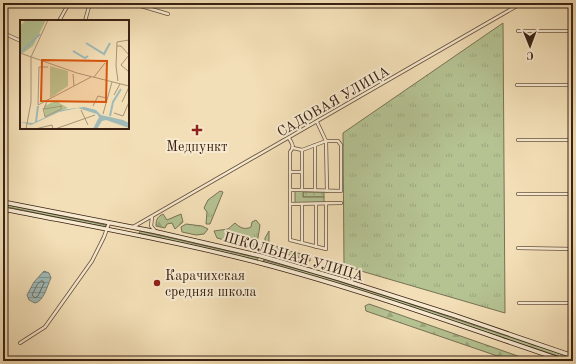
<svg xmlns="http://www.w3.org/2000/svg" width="576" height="364" viewBox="0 0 576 364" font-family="'Old Standard TT',serif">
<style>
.grass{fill:url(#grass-tufts);stroke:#787254}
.forest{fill:url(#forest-firs);stroke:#787254}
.park{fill:url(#park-dots);stroke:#787254}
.pitch{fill:#b5c393;stroke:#787254}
.water{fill:url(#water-rules);stroke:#777d76}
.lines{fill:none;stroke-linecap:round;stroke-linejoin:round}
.shore{stroke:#6c6e66;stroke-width:1}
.minor-casing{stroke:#68513d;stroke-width:4}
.secondary-casing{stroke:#3a2214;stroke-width:5}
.minor{stroke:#f7ead0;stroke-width:2.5}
.secondary{stroke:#f7ead0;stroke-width:3.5}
.poi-dot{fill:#8f2418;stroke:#f7ead0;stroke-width:1.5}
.labels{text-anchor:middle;stroke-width:4;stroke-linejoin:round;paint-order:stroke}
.street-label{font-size:14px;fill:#3a2214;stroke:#f7ead0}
.poi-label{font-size:14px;fill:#3a2214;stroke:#f7ead0}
.inset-river{fill:none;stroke:#9fbab8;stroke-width:2}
.inset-road{fill:none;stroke:#a99376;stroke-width:1}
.view{fill:#d7540d;fill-opacity:0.15;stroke:#d7540d;stroke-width:2}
.inset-edge{fill:none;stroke:#3a2214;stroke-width:2}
</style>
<defs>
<pattern id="grass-tufts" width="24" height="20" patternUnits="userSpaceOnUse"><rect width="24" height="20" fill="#b5c393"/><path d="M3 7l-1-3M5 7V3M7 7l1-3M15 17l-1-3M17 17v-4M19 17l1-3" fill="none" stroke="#9ca77e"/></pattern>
<pattern id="forest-firs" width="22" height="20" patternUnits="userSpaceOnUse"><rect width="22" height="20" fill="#b5c393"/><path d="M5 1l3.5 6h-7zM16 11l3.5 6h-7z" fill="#9ca77e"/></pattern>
<pattern id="park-dots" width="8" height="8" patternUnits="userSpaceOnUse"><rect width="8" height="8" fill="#b5c393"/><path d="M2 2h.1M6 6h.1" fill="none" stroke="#9ca77e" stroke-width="1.8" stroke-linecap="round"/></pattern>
<pattern id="water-rules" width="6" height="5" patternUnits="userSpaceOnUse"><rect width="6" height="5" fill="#9fbab8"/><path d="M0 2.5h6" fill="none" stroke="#839794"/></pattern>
</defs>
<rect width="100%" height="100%" fill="#f3dfb7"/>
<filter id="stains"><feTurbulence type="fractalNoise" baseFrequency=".005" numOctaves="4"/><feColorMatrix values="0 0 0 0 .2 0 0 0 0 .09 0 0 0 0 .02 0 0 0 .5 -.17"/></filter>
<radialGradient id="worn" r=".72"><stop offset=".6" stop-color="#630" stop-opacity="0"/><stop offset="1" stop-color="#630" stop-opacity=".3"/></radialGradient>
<!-- grass -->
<g class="grass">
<path d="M503,23L505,313L344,266L343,133Z"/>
<path d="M220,191L223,192L210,224H206L207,212L204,208L208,200Z"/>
<path d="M3,204L106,225L105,227L3,206Z"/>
<path d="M256,220L260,225L257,244L252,247L217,238L214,231L228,229L235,223C240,228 245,230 251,227L252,222Z"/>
<path d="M186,224L202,226L208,229L204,234L196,235L182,232L181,227Z"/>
<path d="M140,231L258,258V259L257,260L139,233Z"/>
<path d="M263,260L312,273L398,300L573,358V361L396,302L264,262Z"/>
</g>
<!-- forest -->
<g class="forest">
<path d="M163,214L167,220L181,214L183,222L175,229L172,223L167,224L165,228L156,226C156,220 157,217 163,214Z"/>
<path d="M269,231V243L285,250L310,256V261L276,251L275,249L269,250L265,248V238Z"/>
<path d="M369,304L532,361H512L366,311L365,306Z"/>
</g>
<!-- park -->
<rect class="park" x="303" y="192" width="21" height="5"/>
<!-- pitch -->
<path class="pitch" d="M295,190H303V197H324V203H295Z"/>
<!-- water -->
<path class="water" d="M44,271L49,273L51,278C47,286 44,301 35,303L29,300L27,295L34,282Z"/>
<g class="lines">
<!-- shore -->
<path class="shore" d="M41,281H43L44,283L38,296L35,298L32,295L37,285Z"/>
<!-- minor casing -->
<g class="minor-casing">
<g id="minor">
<path d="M131,3L168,14"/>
<path d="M6,6L11,3"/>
<path d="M59,21L69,3"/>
<path d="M85,21L90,3"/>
<path d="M518,31H573"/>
<path d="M3,33L6,14V3"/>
<path d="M3,33L21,41"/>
<path d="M517,85H573"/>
<path d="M317,122L326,141L327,191"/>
<path d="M289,138C292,144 295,146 290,152V240L302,243"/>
<path d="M518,140H573"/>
<path d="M326,141H338L341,145V191L302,190V150Z"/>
<path d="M293,148L302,150"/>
<path d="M290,172H301"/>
<path d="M290,190H302"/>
<path d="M315,190V145"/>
<path d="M518,194H573"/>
<path d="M290,204L341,203"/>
<path d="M302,204V243L326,249V204"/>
<path d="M152,217L151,226L156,232"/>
<path d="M133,227L522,3"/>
<path d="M316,247V204"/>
<path d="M518,248L573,249"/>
<path d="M519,303H573"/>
<path d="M20,343L45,327L92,261L104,237L109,223"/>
</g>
</g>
<!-- secondary casing -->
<g class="secondary-casing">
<g id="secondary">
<path d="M3,202L157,232L261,256L340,279L453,315L573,356"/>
<path d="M3,209C89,226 175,241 260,263C363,290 464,327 565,361"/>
</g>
</g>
<!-- minor -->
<use href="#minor" class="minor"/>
<!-- secondary -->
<use href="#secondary" class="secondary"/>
</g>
<!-- markers -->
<g class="poi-dot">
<path d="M195 124h4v4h4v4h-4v4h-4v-4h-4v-4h4z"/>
<circle cx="157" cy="283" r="4"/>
</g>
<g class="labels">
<!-- street labels -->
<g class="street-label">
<text transform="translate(333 101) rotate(-30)" y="5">САДОВАЯ УЛИЦА</text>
<text transform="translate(294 256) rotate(16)" y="5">ШКОЛЬНАЯ УЛИЦА</text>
</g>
<!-- poi labels -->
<g class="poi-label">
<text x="197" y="151">Медпункт</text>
<text x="165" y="280" text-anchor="start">Карачихская<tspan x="165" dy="16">средняя школа</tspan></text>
</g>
</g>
<!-- overview -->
<g transform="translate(20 20)">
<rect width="109" height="109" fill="#f3dfb7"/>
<path d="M30,46L48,51V66L30,78Z" fill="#b5c393"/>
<path d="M6,0H26L13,26L3,33L0,32V6Z" fill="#b5c393"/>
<path d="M36,81L48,88L25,97L24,86Z" fill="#b5c393"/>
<path d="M64,87L76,90L81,95L103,100L109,103V108L86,100L82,101L77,109H73L79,97L77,94L58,88L39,92L11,105L0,102L13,103L41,90Z" fill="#9fbab8"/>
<path class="inset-river" d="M66,23L84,34L90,23M53,31L65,38L68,36M1,32L20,14M90,96L93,82L101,69M16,102L18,86"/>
<path class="inset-road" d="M97,26H101L109,35M0,33L57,53L109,66M109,35L101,45L109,52M28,47H19L18,85L71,57M53,54L54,66M74,57L85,43M98,61L96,46L97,22L109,20M94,75L100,64M27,81L24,89L42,86M102,82L109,67M73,86L78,76L86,78M23,88L25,97L41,89V85M61,90L68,105M94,93L103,96L109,82M83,94L92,62M6,109L11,82V37L28,0M15,109L32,105L33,109M35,109L75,95"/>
<path class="view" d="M22,40L87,41L86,82L21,81Z"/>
<rect width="109" height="109" class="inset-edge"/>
</g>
<!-- margin -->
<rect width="576" height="364" fill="none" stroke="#f3dfb7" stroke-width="16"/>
<rect x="4" y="4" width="568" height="356" fill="none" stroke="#3a2214" stroke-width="2"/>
<rect x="8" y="8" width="560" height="348" fill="none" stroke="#3a2214"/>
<!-- north arrow -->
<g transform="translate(530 46) rotate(179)" stroke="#f7ead0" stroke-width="3" paint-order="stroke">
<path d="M0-3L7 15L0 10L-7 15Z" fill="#3a2214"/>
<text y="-6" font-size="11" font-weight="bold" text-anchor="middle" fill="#3a2214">С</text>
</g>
<rect width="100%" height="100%" filter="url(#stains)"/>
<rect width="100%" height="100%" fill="url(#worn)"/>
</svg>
